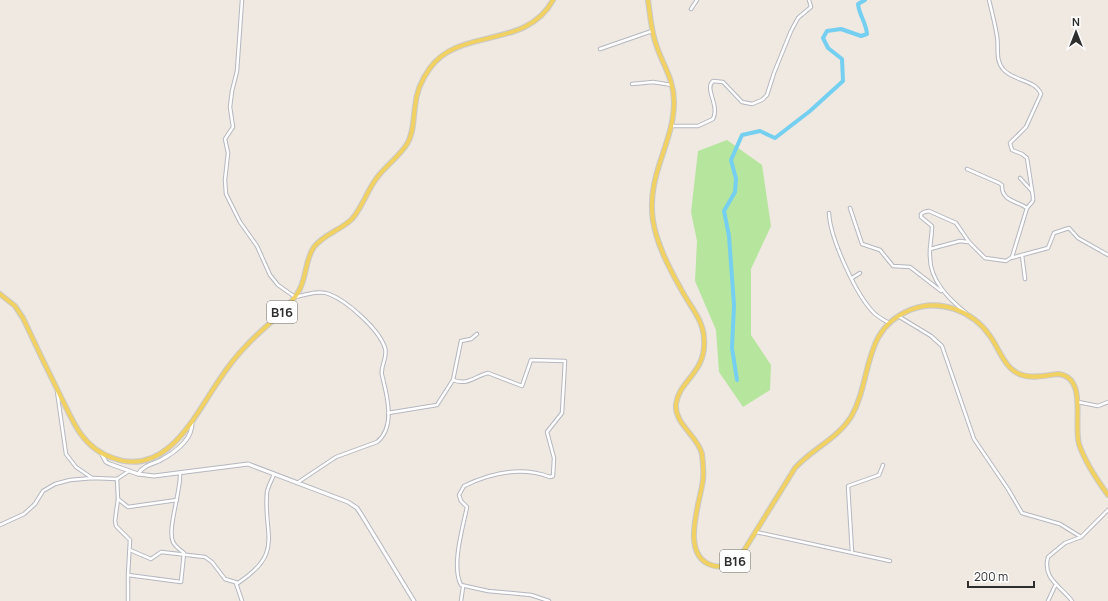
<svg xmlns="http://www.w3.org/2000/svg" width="1108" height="601" viewBox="0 0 1108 601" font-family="Manrope,sans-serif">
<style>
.green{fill:#b6e59e}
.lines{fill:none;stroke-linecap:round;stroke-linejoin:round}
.river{stroke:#75cff0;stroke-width:4}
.minor-casing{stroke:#b4b7c1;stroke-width:4.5}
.tertiary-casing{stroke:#b4b7c1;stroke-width:5}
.primary-casing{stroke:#c9c9c9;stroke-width:6}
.minor{stroke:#fff;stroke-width:2.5}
.tertiary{stroke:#fff;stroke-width:3}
.primary{stroke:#f2d163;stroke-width:4}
.labels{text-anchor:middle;stroke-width:3.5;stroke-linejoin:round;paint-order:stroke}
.shield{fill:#fff;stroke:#6d6d6d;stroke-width:1}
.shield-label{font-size:13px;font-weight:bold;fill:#2e2e2e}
</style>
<rect width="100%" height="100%" fill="#efe9e1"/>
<!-- green -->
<path class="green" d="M727,140L762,165L771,226L751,269V335L771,365L770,390L743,407L719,372L716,330L695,281L697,241L691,212L698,151Z"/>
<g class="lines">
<!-- river -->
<path class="river" d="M737,380L732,348L734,305L729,236L724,211L735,192L736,179L731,160L742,135L760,131L775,138L810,111L843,81L842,59L828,48L823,38L827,31L841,29L861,36L867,34C866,22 859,15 858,4L865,0"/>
<!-- minor casing -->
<g class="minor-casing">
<g id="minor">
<path d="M242,0L237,71L232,91L230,107L233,127L225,139L228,153L225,180L226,194L240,222L257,246L270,275L278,285L295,297C305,295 319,290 329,294C347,301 379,329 385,348C388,358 380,366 382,375C387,395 396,427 377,442L336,457L297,483"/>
<path d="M691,9L697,0"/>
<path d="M600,49L652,31"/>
<path d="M632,84L653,82L672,85"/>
<path d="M671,126H698L713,119C720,105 704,89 713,81L723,82L742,102L752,104L762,100L767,95L774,73L791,31L798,18L811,7L809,0"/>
<path d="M967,169L999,183L1002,185C1001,201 1017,201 1027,208"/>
<path d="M1020,178L1032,191"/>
<path d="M850,208L862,244L880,250L893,266L910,267L941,291"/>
<path d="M829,213C830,238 856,295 874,313C878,317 884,320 889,323"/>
<path d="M930,249L960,241L968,242"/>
<path d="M1022,255L1025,279"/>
<path d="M1011,258L1048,248L1054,233L1069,228L1078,238L1108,255"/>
<path d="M852,278L860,273"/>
<path d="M966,313C949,299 930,281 930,257C929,247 932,237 932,226L921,217V214L924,212L929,211L956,223L969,242L985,258L1006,261L1012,257L1027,208L1033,201V197L1027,158L1022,154L1012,150L1010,143L1026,127L1041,94C1035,79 1012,81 1003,69C995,60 999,47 997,36C995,24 992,12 989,0"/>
<path d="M898,316L931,336L942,346L974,439L1008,489L1022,513L1060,524L1081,537"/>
<path d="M453,380C468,386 475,376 488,373L522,386L531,360L565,361L562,413L547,432L554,458L553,476L550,477C521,466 491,473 464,486L459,495L461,501L467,507C463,527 451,566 461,585L488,591L531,595L549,601"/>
<path d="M57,391L66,454L76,467L92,478"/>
<path d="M1078,402L1098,406L1108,402"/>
<path d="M388,413L437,405L453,380L461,341L471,339L477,334"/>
<path d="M117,479L118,499L115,521L116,526L130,540L128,575"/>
<path d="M118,499L128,507L177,500"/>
<path d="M0,525L24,514L35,504L43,491L55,484L70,480L93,478L117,479L129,471"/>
<path d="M756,532L890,561"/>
<path d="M130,550L151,559L161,552L205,557L212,562L225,579L238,583C285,552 263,535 267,492C268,486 272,480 274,474"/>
<path d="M852,552L848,486L879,475L883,465"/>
<path d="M236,583L242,601"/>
<path d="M128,601V575L181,582L184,553C180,550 175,546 173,542C167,529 181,491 180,474"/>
<path d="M461,601L463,587"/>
<path d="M1048,601L1055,586"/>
<path d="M1072,601C1061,586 1042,579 1048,557L1065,543L1081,537L1108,510"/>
</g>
</g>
<!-- tertiary casing -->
<g class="tertiary-casing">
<g id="tertiary">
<path d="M101,453L106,462L110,464L138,474L154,476L248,464L348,502L357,508L361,514L414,601"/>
<path d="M138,474C143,466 151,464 159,461C174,453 193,440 192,422"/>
</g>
</g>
<!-- primary casing -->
<g class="primary-casing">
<g id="primary">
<path d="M648,0C650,14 651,28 655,41C661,63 674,77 674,102C674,144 646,174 653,221C657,245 669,268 681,289C689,305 703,319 704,338C707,373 679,380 676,404C674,424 698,436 702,454C703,463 704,472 703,480C700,503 680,554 711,565C723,569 731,564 740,557L795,468C812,449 837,439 851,417C873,379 861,330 910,310C940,298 973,311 990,336C1000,350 1005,370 1022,375C1033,379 1047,375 1058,374C1088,377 1073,423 1079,444C1085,462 1097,480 1108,495"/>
<path d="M0,294L15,306L23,318C35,344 47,369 60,395C66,407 72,421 80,433C88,444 100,454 113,458C161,476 189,427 210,394C221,377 232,360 246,346C262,328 283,315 297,294C307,281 304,261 314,247C324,234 341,230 352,219C362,208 367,191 376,179C385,166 399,157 407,144C414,133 413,119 415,107C416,93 422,79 430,68C459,27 526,50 553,0"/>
</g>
</g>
<!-- minor -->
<use href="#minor" class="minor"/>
<!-- tertiary -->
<use href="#tertiary" class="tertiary"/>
<!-- primary -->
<use href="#primary" class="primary"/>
</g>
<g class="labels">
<!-- shield labels -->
<g class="shield">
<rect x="267" y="301" width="30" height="22" rx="3"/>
<rect x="720" y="550" width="30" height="22" rx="3"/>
</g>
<g class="shield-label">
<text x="282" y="317">B16</text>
<text x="735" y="566">B16</text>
</g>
</g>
<!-- north arrow -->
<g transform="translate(1076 32)" stroke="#ffffff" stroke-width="3" paint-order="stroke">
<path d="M0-3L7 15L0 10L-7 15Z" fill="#2e2e2e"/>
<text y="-6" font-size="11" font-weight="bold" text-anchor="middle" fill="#2e2e2e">N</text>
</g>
<!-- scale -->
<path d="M968 581v6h66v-6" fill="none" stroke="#2e2e2e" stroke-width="2"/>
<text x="974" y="581" font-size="12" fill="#2e2e2e" stroke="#ffffff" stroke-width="3" paint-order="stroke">200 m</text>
</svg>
